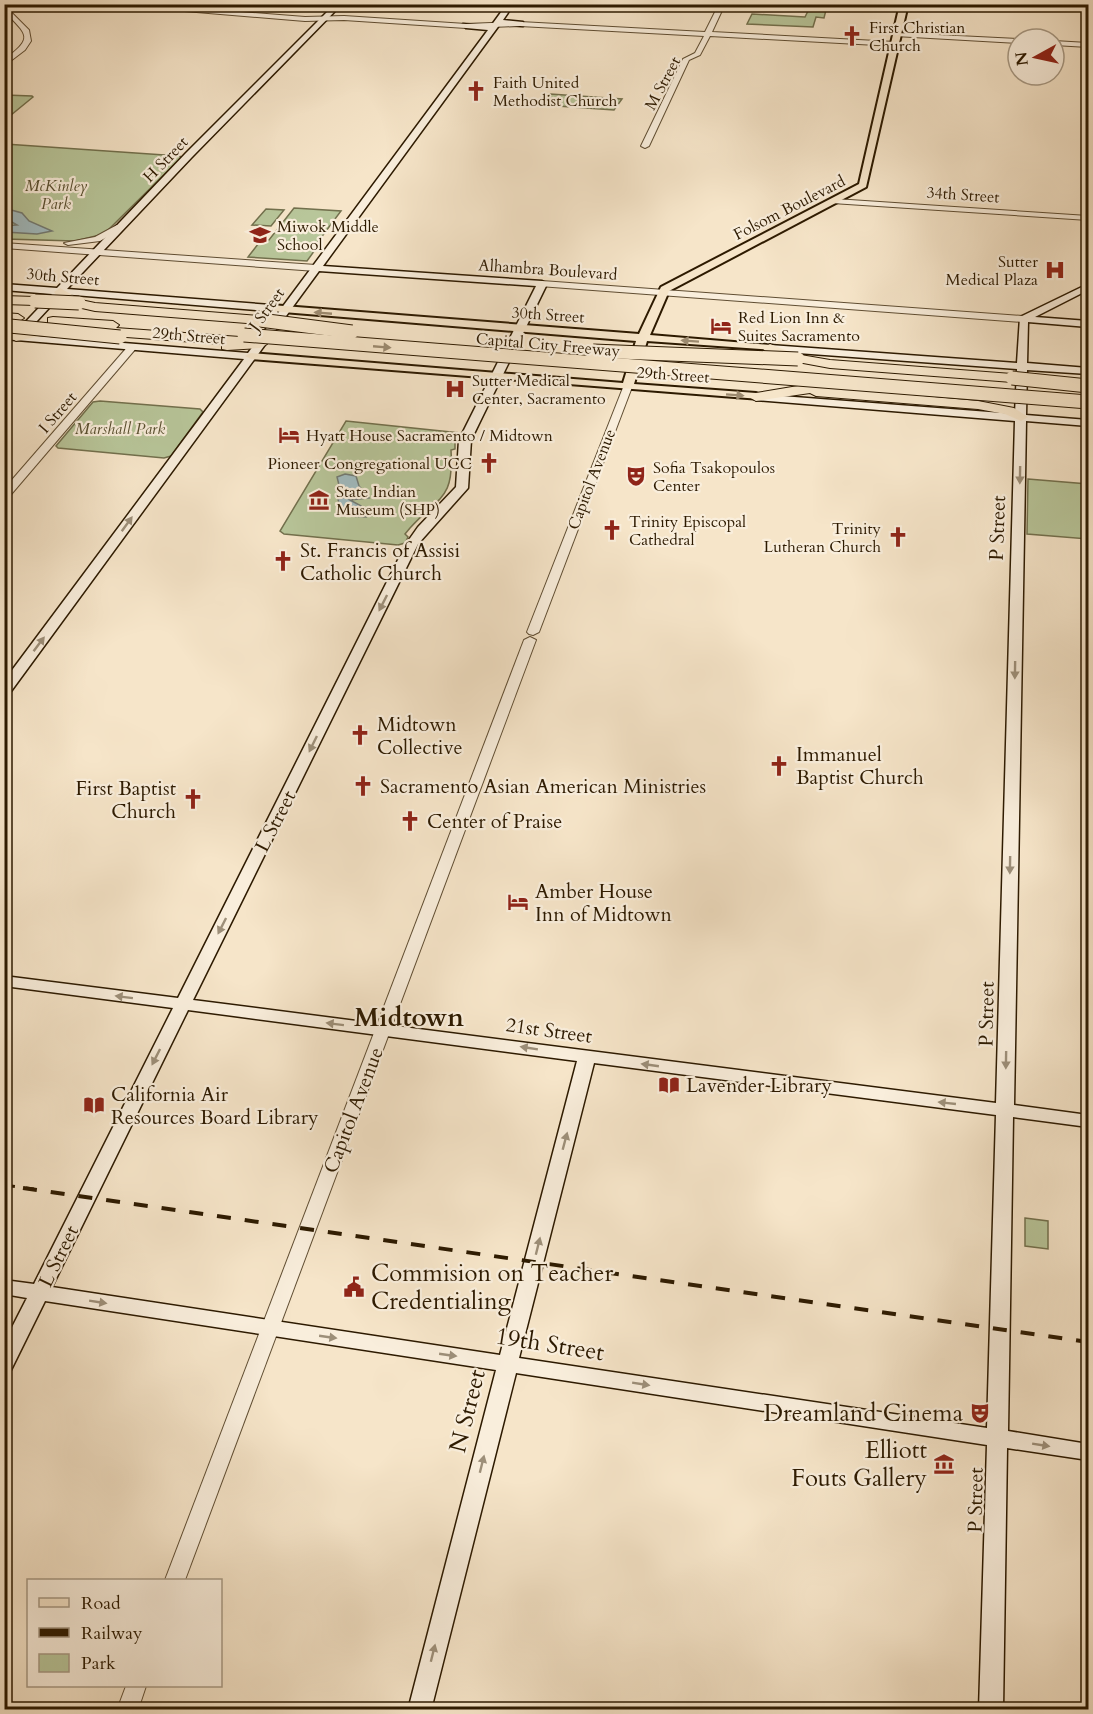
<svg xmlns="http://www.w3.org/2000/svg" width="1093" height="1714" viewBox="0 0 1093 1714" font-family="Cardo,serif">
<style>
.green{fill:#b8c69a;stroke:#72704d;stroke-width:1.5}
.water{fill:#a1bcc1;stroke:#737b74;stroke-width:1.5}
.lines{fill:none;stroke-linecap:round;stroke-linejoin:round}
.tertiary-casing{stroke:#5f4d32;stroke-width:2}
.secondary-casing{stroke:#2d1a00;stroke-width:3}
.primary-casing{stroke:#2d1a00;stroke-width:4}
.motorway-casing{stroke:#2d1a00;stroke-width:2}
.tertiary{fill:#f9eedc;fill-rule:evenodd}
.secondary{fill:#f9eedc;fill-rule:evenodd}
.primary{fill:#f6e5c9;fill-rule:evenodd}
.motorway{fill:#f6e5c9;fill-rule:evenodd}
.rail-far1{stroke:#2d1a00;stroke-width:3;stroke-dasharray:11 11;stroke-linecap:butt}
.rail{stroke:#2d1a00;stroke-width:4;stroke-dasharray:14 14;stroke-linecap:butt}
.motorway-bridge-casing{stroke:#2d1a00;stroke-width:15;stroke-linecap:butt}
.motorway-bridge{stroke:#f6e5c9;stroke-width:13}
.oneway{fill:#9c8a6f}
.oneway2{fill:#9d8f79}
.labels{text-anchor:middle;stroke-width:4.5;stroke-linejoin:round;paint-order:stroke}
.far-poi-label{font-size:16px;fill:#2d1a00;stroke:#f9eedc;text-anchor:start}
.far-street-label{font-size:16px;fill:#2d1a00;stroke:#f9eedc}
.far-park-label{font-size:16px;font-style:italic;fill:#574e2e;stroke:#f9eedc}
.street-label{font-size:20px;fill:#2d1a00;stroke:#f9eedc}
.poi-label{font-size:20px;fill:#2d1a00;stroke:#f9eedc;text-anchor:start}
.near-poi-label{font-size:24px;fill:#2d1a00;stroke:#f9eedc;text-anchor:end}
.near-street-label{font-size:24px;fill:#2d1a00;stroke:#f9eedc}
.district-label{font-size:26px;font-weight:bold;fill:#2d1a00;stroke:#f9eedc}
</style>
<rect width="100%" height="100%" fill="#f6e5c9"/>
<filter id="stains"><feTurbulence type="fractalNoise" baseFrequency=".00333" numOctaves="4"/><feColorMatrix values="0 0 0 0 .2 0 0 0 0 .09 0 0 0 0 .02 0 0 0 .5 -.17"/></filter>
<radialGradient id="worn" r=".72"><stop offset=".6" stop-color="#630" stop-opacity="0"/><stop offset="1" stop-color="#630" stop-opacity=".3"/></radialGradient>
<!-- green -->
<g class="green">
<path d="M809,9L826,10L824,18L816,17L813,27L747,24L752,14L805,17Z"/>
<path d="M550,94L622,99L614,110L544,105Z"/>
<path d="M5,95L32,96L33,97L5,120Z"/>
<path d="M5,144L179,156L182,157L104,234L75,241L5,239Z"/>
<path d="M294,208L341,211L317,243H320L307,261L248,257L262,239L269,240Z"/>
<path d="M266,209L284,210L271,226L252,225Z"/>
<path d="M100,401L200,409L203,412L171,456L164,458L58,448L56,446L93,402Z"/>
<path d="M346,421L460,433L459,437H455V449L451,450C454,500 440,495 410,528L405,534L408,537L405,543L398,545L284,534L280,531Z"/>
<path d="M1028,479L1088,484V539L1027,534Z"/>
<path d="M1025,1218L1048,1221V1249L1025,1246Z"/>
</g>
<!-- water -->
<g class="water">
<path d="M4,208L22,213L29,221L52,231L37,234L5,232V226L17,225L5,218Z"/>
<path d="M345,474L356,476L359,486L369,498L350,500L363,507L366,517L348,516L340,509L338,499L353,495L339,485L337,477Z"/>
</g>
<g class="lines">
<!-- tertiary casing -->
<g class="tertiary-casing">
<g id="tertiary">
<path d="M101,4H136L305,17L344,16L466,24L520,22L705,32L719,4H725L712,32L895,42L898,44L895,46L710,36L700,55L689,60L649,146L645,148L641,146L683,59L695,53L704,36L520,26L466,28L344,20L305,21Z"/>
<path d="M4,5L29,30L31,41L25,50L4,66V60C34,37 28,36 4,11Z"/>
<path d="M897,33L1018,39V43L895,36Z"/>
<path d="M1054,41L1088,43V47L1054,45Z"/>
<path d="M835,199L1088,216V220L832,203V199Z"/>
<path d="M117,225L124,227L100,241L68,245L64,243L95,237Z"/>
<path d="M4,243L316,265L320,268L316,271L4,248Z"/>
<path d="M542,281L1023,316L1027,319L1023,322L539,286V282Z"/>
<path d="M130,344L138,346L8,498L4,499V489Z"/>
<path d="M624,385L632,387L539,632L533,635L529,634L527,632Z"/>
<path d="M530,637L536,640L185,1580H165L524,640Z"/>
<path d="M126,1686H146L138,1710H117Z"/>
</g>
</g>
<!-- secondary casing -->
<g class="secondary-casing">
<path id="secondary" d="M335,4H342L192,157L67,289L271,305L274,306L278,313L488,30L466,28L463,24L491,26L507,4H514L503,20L523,22V26L500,24L323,266L542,281L547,284L471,440L468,488L418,544L193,1000L996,1103L1015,421L756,400L751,397L756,394L1015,414L1017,369L770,351L765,348L770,345L1017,363L1020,317L1088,284V290L1035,317L1088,321V327L1028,322L1027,363L1088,368V374L1027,370L1026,415L1088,420V426L1026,421L1014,1105L1088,1115V1127L1013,1117L1008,1431L1088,1444V1460L1007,1448L1003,1710H979L987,1445L516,1373L431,1710H408L496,1370L45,1301L11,1370L4,1372V1343L27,1298L4,1294V1280L34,1284L173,1008L4,986V976L178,998L406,544L418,527L456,487L459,440L536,286L319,271L9,694L4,695V681L244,359L4,339V333L14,334L52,294L4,290V284L57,288L186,153ZM62,294L267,311L272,321L248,353L24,335ZM188,1010L577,1061L500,1355L52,1287ZM594,1063L996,1115L987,1428L519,1358Z"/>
</g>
<!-- primary casing -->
<g class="primary-casing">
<path id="primary" d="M900,4H908L866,187L669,291L650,335L770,345L774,346V350L647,341L634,384L756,393L760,395V399L251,359L245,356L251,353L623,383L636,341L271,311L266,308L271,305L639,334L661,287L859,184Z"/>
</g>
<!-- motorway casing -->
<g class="motorway-casing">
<g id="motorway">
<path d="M60,288L81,300L95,303L260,316L266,320L260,324L95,311L73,306L56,295L54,292Z"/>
<path d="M4,296L35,297L41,301L35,305L4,304Z"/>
<path d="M4,313L18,314L24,318L18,322L4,321Z"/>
<path d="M53,317L113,321L119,325L116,328L240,337L246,341H265L267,344L260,348L227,350L222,349V344L99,335L92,331L96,328L48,324V318Z"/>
<path d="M51,326L56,327V333L16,341L9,337L11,334Z"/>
<path d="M770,344L795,354L830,360L1012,374L1019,378L1012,382L830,368L787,360L765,351L763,348Z"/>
<path d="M804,385L978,401L1014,408L1028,417L1021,421L1005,414L978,409L816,396L810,393L756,401L749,397L756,393Z"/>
</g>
</g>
<!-- tertiary -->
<use href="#tertiary" class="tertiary"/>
<!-- secondary -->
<use href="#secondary" class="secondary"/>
<!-- primary -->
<use href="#primary" class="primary"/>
<!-- motorway -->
<use href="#motorway" class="motorway"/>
<!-- rail-far1 -->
<path class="rail-far1" d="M4,1185L34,1189"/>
<!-- rail -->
<path class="rail" d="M23,1188L1088,1342"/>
<!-- motorway-bridge casing -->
<g class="motorway-bridge-casing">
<g id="motorway-bridge">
<path d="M35,301L79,303"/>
<path d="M260,320L352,332"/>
<path d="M10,326L120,337"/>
<path d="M244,335L1088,402"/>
<path d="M593,351L798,359"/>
<path d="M1012,378L1088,386"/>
</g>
</g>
<!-- motorway-bridge -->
<use href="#motorway-bridge" class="motorway-bridge"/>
</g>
<!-- one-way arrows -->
<defs><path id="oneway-solid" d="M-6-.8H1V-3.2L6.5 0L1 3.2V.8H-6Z" transform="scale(1.5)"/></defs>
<g class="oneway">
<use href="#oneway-solid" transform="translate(323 313) rotate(-175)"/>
<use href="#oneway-solid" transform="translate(690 341) rotate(-176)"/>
<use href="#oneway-solid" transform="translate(382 347) rotate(5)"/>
<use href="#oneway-solid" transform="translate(735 395) rotate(4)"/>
</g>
<g class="oneway2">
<use href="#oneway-solid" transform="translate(1020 475) rotate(91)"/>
<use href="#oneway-solid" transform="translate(127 524) rotate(-54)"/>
<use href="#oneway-solid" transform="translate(383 603) rotate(117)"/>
<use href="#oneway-solid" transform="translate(39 644) rotate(-53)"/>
<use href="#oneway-solid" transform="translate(1015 670) rotate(91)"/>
<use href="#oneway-solid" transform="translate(313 744) rotate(116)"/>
<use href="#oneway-solid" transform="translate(1010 865) rotate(91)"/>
<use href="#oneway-solid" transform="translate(222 926) rotate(117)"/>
<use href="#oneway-solid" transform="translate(124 997) rotate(-173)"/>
<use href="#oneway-solid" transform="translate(335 1024) rotate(-173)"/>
<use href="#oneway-solid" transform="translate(529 1048) rotate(-171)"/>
<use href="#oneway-solid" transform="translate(156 1057) rotate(117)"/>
<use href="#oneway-solid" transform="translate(1006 1060) rotate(91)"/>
<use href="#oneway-solid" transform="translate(650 1065) rotate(-172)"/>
<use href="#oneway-solid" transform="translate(947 1103) rotate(-174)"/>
<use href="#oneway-solid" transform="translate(565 1141) rotate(-75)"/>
<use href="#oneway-solid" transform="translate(538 1246) rotate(-76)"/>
<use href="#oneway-solid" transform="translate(98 1302) rotate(9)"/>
<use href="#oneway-solid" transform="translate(328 1337) rotate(8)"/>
<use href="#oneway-solid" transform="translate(448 1355) rotate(8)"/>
<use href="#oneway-solid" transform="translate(641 1384) rotate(9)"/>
<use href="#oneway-solid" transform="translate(1041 1445) rotate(9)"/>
<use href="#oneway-solid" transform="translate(482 1464) rotate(-76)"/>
<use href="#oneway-solid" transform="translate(433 1653) rotate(-76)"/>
</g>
<!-- icons -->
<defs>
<g id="church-bare" transform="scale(1.62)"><path d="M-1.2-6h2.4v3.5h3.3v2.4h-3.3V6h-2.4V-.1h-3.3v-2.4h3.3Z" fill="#8f2418" stroke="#f9eedc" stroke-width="2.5" paint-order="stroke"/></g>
<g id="school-bare" transform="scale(1.62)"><path d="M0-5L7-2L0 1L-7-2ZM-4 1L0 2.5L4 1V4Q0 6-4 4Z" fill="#8f2418" stroke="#f9eedc" stroke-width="2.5" paint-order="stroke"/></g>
<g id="hospital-bare" transform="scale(1.62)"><path d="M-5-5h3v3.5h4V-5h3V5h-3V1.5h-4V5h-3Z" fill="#8f2418" stroke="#f9eedc" stroke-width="2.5" paint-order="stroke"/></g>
<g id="hotel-bare" transform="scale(1.62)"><path d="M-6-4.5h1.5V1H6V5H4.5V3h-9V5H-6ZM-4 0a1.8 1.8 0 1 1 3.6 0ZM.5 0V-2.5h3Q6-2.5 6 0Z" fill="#8f2418" stroke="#f9eedc" stroke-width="2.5" paint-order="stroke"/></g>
<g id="theatre-bare" transform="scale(1.62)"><path d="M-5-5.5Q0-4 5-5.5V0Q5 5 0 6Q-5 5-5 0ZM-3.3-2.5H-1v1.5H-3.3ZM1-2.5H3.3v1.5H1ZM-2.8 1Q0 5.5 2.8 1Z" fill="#8f2418" stroke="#f9eedc" stroke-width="2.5" paint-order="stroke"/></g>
<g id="museum-bare" transform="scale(1.62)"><path d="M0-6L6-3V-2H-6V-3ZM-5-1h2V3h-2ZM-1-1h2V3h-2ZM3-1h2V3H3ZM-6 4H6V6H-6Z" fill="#8f2418" stroke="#f9eedc" stroke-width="2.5" paint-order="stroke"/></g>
<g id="library-bare" transform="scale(1.62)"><path d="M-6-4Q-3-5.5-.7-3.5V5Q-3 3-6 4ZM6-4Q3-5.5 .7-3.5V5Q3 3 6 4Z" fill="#8f2418" stroke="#f9eedc" stroke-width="2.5" paint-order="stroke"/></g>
<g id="civic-bare" transform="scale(1.62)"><path d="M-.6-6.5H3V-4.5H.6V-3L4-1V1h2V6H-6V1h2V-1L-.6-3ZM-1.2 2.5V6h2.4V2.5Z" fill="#8f2418" stroke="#f9eedc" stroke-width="2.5" paint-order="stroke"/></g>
</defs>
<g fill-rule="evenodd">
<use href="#church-bare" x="852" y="36"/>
<use href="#church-bare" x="476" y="91"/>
<use href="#school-bare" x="260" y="235"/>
<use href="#hospital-bare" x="1055" y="270"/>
<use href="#hotel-bare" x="721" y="326"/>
<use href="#hospital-bare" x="455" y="389"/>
<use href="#hotel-bare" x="289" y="435"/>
<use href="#church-bare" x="489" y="463"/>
<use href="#theatre-bare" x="636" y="476"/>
<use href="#museum-bare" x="319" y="500"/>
<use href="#church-bare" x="612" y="530"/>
<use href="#church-bare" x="898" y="537"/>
<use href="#church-bare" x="283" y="561"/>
<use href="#church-bare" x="360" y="735"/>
<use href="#church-bare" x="779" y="766"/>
<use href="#church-bare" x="363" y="786"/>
<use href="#church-bare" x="193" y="799"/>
<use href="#church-bare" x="410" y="821"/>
<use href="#hotel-bare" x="518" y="902"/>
<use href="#library-bare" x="669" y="1085"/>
<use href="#library-bare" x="94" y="1105"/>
<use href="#civic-bare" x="354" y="1287"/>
<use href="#theatre-bare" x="980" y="1413"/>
<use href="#museum-bare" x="944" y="1464"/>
</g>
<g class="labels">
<!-- far-poi labels -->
<g class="far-poi-label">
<text x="869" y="33">First Christian<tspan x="869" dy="18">Church</tspan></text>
<text x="493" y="88">Faith United<tspan x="493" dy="18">Methodist Church</tspan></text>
<text x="277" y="232">Miwok Middle<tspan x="277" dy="18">School</tspan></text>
<text x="1038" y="267" text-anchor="end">Sutter<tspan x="1038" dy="18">Medical Plaza</tspan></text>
<text x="738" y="323">Red Lion Inn &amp;<tspan x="738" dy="18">Suites Sacramento</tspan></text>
<text x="472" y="386">Sutter Medical<tspan x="472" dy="18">Center, Sacramento</tspan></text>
<text x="306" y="441">Hyatt House Sacramento / Midtown</text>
<text x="472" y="469" text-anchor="end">Pioneer Congregational UCC</text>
<text x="653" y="473">Sofia Tsakopoulos<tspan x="653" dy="18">Center</tspan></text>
<text x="336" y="497">State Indian<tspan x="336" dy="18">Museum (SHP)</tspan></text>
<text x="629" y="527">Trinity Episcopal<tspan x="629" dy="18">Cathedral</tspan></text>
<text x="881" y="534" text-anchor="end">Trinity<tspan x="881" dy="18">Lutheran Church</tspan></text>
</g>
<!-- far-street labels -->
<g class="far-street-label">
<text transform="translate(662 83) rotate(-62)" y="6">M Street</text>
<text transform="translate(165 159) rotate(-46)" y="6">H Street</text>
<text transform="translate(963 194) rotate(4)" y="6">34th Street</text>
<text transform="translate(789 207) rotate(-27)" y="6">Folsom Boulevard</text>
<text transform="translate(548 269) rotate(4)" y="6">Alhambra Boulevard</text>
<text transform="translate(63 276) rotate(5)" y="6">30th Street</text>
<text transform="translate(266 309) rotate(-54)" y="6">J Street</text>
<text transform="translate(548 314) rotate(4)" y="6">30th Street</text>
<text transform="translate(189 335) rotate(5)" y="6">29th Street</text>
<text transform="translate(548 344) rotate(5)" y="6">Capital City Freeway</text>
<text transform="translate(673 374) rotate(4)" y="6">29th Street</text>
<text transform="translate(57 412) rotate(-49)" y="6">I Street</text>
<text transform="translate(591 479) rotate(-69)" y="6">Capitol Avenue</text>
</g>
<!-- far-park labels -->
<g class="far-park-label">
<text x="56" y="191">McKinley<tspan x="56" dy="18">Park</tspan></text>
<text x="120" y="434">Marshall Park</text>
</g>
<!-- street labels -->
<g class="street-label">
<text transform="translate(997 528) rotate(-88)" y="7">P Street</text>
<text transform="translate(275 821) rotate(-63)" y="7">L Street</text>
<text transform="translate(986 1014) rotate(-89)" y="7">P Street</text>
<text transform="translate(549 1030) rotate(8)" y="7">21st Street</text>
<text transform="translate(353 1110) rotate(-69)" y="7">Capitol Avenue</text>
<text transform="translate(58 1256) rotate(-64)" y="7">L Street</text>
<text transform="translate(975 1500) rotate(-89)" y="7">P Street</text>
</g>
<!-- poi labels -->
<g class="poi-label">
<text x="300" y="557">St. Francis of Assisi<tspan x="300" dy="23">Catholic Church</tspan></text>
<text x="377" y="731">Midtown<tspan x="377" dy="23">Collective</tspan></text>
<text x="796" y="761">Immanuel<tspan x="796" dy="23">Baptist Church</tspan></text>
<text x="380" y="793">Sacramento Asian American Ministries</text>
<text x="176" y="795" text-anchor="end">First Baptist<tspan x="176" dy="23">Church</tspan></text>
<text x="427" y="828">Center of Praise</text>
<text x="535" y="898">Amber House<tspan x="535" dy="23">Inn of Midtown</tspan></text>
<text x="686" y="1092">Lavender Library</text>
<text x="111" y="1101">California Air<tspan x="111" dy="23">Resources Board Library</tspan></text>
</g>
<!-- near-poi labels -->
<g class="near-poi-label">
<text x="371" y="1281" text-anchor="start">Commision on Teacher<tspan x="371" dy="28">Credentialing</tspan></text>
<text x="963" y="1421">Dreamland Cinema</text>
<text x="927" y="1458">Elliott<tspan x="927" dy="28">Fouts Gallery</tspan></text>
</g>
<!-- near-street labels -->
<g class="near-street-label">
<text transform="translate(550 1344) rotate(9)" y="8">19th Street</text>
<text transform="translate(467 1411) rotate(-76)" y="8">N Street</text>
</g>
<!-- district labels -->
<g class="district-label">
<text x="409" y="1026">Midtown</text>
</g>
</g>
<!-- margin -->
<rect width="1093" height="1714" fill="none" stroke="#f6e5c9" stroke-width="24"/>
<rect x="6" y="6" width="1081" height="1702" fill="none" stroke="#2d1a00" stroke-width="3"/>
<rect x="12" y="12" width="1069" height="1690" fill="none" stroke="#2d1a00" stroke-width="1.5"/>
<!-- legend -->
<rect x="27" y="1579" width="195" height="108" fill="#f9eedc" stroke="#a79984" stroke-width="1.5"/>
<rect x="39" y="1598" width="30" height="9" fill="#f6e5c9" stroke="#a79984" stroke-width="1.5"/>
<text x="81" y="1609" font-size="18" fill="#2d1a00">Road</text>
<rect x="39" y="1628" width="30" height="9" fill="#2d1a00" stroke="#a79984" stroke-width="1.5"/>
<text x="81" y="1639" font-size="18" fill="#2d1a00">Railway</text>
<rect x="39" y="1654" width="30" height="18" fill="#b8c69a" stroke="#a79984" stroke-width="1.5"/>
<text x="81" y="1669" font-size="18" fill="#2d1a00">Park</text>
<!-- north arrow -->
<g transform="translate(1036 57) rotate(262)"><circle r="28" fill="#f9eedc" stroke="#a79984" stroke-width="1.5"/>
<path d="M0-4.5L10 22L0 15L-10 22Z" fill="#8f2418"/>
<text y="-9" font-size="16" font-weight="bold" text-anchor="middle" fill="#2d1a00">N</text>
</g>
<rect width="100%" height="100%" filter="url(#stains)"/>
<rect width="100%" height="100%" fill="url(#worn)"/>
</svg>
